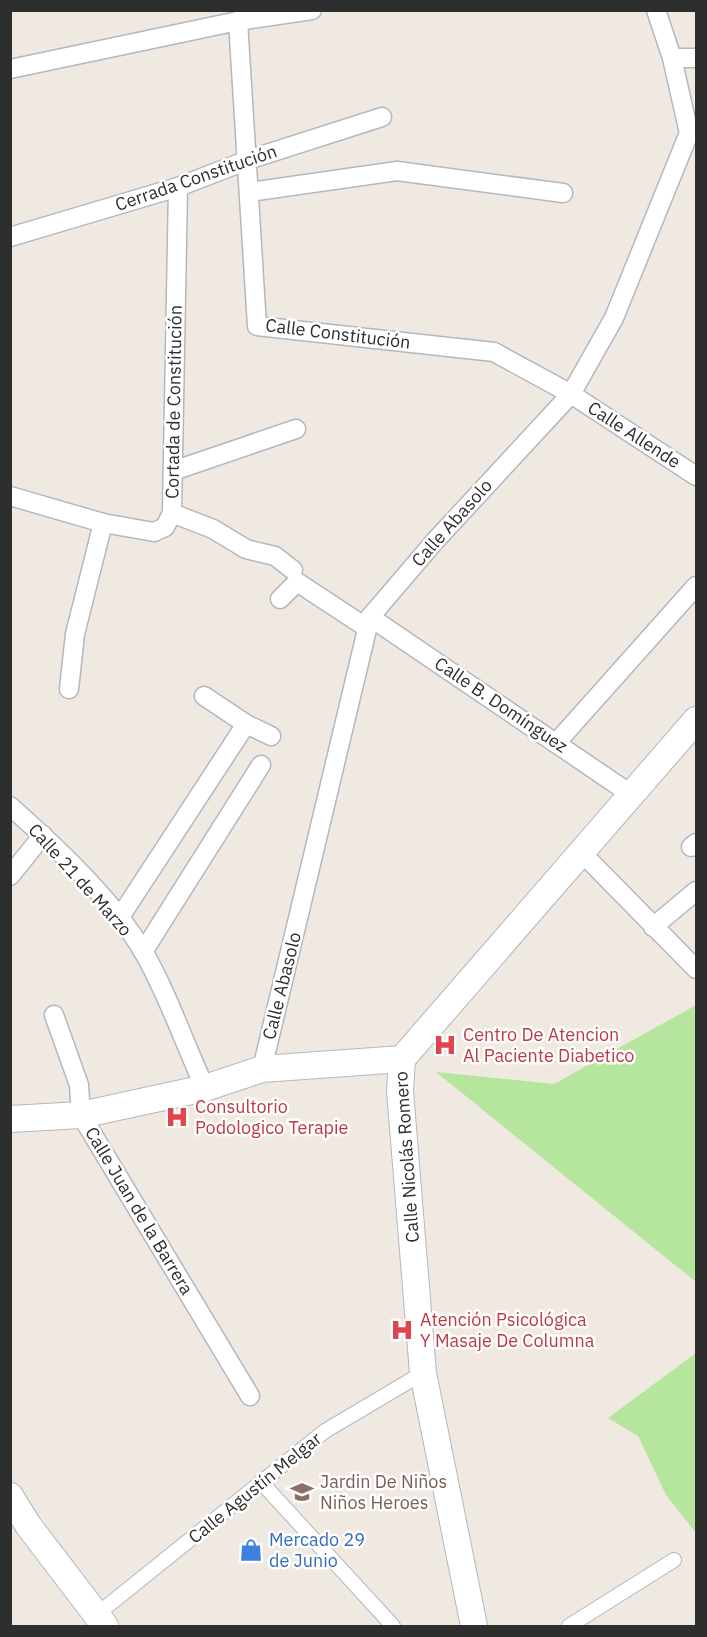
<svg xmlns="http://www.w3.org/2000/svg" width="707" height="1637" viewBox="0 0 707 1637" font-family="'IBM Plex Sans',sans-serif">
<style>
.green{fill:#b6e59e}
.lines{fill:none;stroke-linecap:round;stroke-linejoin:round}
.pedestrian-casing{stroke:#b4b7c1;stroke-width:16}
.minor-casing{stroke:#b4b7c1;stroke-width:21}
.secondary-casing{stroke:#b4b7c1;stroke-width:28}
.pedestrian{stroke:#fff;stroke-width:14}
.minor{stroke:#fff;stroke-width:18}
.secondary{stroke:#fff;stroke-width:26}
.labels{text-anchor:middle;stroke-width:5;stroke-linejoin:round;paint-order:stroke}
.street-label{font-size:18px;fill:#2e2e2e;stroke:#fff}
.health-label{font-size:18px;fill:#be3a42;stroke:#fff;text-anchor:start}
.education-label{font-size:18px;fill:#785e54;stroke:#fff;text-anchor:start}
.shop-label{font-size:18px;fill:#366cbe;stroke:#fff;text-anchor:start}
</style>
<rect width="100%" height="100%" fill="#efe9e1"/>
<!-- green -->
<g class="green">
<path d="M696,1005V1282L436,1072L554,1084Z"/>
<path d="M696,1353V1533L666,1495L638,1436L608,1418Z"/>
</g>
<g class="lines">
<!-- pedestrian casing -->
<g class="pedestrian-casing">
<g id="pedestrian">
<path d="M261,1482L393,1626"/>
<path d="M95,1616L325,1431L423,1373"/>
<path d="M569,1626L674,1560"/>
</g>
</g>
<!-- minor casing -->
<g class="minor-casing">
<g id="minor">
<path d="M238,21L257,326L494,352L571,394L696,476"/>
<path d="M672,58H696"/>
<path d="M10,69L238,21L312,10"/>
<path d="M250,192L397,171L563,193"/>
<path d="M10,237L178,187L248,160L382,117"/>
<path d="M173,471L296,429"/>
<path d="M10,496L103,523L154,532L165,527L172,513L178,187"/>
<path d="M172,513L213,529L246,549L275,556L293,570"/>
<path d="M280,599L297,582L367,628"/>
<path d="M370,617L632,795"/>
<path d="M69,689L75,634L103,523"/>
<path d="M204,696L246,724L271,736"/>
<path d="M557,742L696,586"/>
<path d="M10,806C56,847 111,898 143,951C167,992 185,1045 205,1088"/>
<path d="M691,847L696,843"/>
<path d="M583,854L696,969"/>
<path d="M10,876L43,835"/>
<path d="M120,917L246,724"/>
<path d="M653,927L696,891"/>
<path d="M143,952L261,765"/>
<path d="M54,1015L79,1085L81,1115L250,1396"/>
<path d="M262,1069L370,617L435,541L571,394L614,318L689,133L672,58L656,10"/>
</g>
</g>
<!-- secondary casing -->
<g class="secondary-casing">
<g id="secondary">
<path d="M10,1119L81,1115L205,1088L262,1069L402,1059"/>
<path d="M10,1496L28,1525L105,1626"/>
<path d="M474,1626L423,1373L400,1091L402,1059L696,720"/>
</g>
</g>
<!-- pedestrian -->
<use href="#pedestrian" class="pedestrian"/>
<!-- minor -->
<use href="#minor" class="minor"/>
<!-- secondary -->
<use href="#secondary" class="secondary"/>
</g>
<!-- icons -->
<defs>
<g id="hospital-bare" transform="scale(1.8)"><path d="M-5-5h3v3.5h4V-5h3V5h-3V1.5h-4V5h-3Z" fill="#e0444e" stroke="#fff" stroke-width="2.5" paint-order="stroke"/></g>
<g id="school-bare" transform="scale(1.8)"><path d="M0-5L7-2L0 1L-7-2ZM-4 1L0 2.5L4 1V4Q0 6-4 4Z" fill="#8d6e63" stroke="#fff" stroke-width="2.5" paint-order="stroke"/></g>
<g id="shop-bare" transform="scale(1.8)"><path d="M-5-2.5h2.3a2.7 3.5 0 0 1 5.4 0H5L5.5 6h-11ZM-1.5-2.5h3a1.5 2.3 0 0 0-3 0Z" fill="#3f7fe0" stroke="#fff" stroke-width="2.5" paint-order="stroke"/></g>
</defs>
<g fill-rule="evenodd">
<use href="#hospital-bare" x="445" y="1045"/>
<use href="#hospital-bare" x="177" y="1117"/>
<use href="#hospital-bare" x="402" y="1330"/>
<use href="#school-bare" x="302" y="1492"/>
<use href="#shop-bare" x="251" y="1550"/>
</g>
<g class="labels">
<!-- street labels -->
<g class="street-label">
<text transform="translate(196 178) rotate(-19)" y="6">Cerrada Constitución</text>
<text transform="translate(338 334) rotate(7)" y="6">Calle Constitución</text>
<text transform="translate(174 402) rotate(-89)" y="6">Cortada de Constitución</text>
<text transform="translate(634 435) rotate(33)" y="6">Calle Allende</text>
<text transform="translate(452 523) rotate(-48)" y="6">Calle Abasolo</text>
<text transform="translate(501 705) rotate(34)" y="6">Calle B. Domínguez</text>
<text transform="translate(80 880) rotate(48)" y="6">Calle 21 de Marzo</text>
<text transform="translate(282 986) rotate(-76)" y="6">Calle Abasolo</text>
<text transform="translate(407 1157) rotate(-94)" y="6">Calle Nicolás Romero</text>
<text transform="translate(139 1211) rotate(59)" y="6">Calle Juan de la Barrera</text>
<text transform="translate(255 1488) rotate(-39)" y="6">Calle Agustín Melgar</text>
</g>
<!-- health labels -->
<g class="health-label">
<text x="463" y="1041">Centro De Atencion<tspan x="463" dy="21">Al Paciente Diabetico</tspan></text>
<text x="195" y="1113">Consultorio<tspan x="195" dy="21">Podologico Terapie</tspan></text>
<text x="420" y="1326">Atención Psicológica<tspan x="420" dy="21">Y Masaje De Columna</tspan></text>
</g>
<!-- education labels -->
<g class="education-label">
<text x="320" y="1488">Jardin De Niños<tspan x="320" dy="21">Niños Heroes</tspan></text>
</g>
<!-- shop labels -->
<g class="shop-label">
<text x="269" y="1546">Mercado 29<tspan x="269" dy="21">de Junio</tspan></text>
</g>
</g>
<!-- border -->
<rect width="707" height="1637" fill="none" stroke="#2e2e2e" stroke-width="24"/>
</svg>
